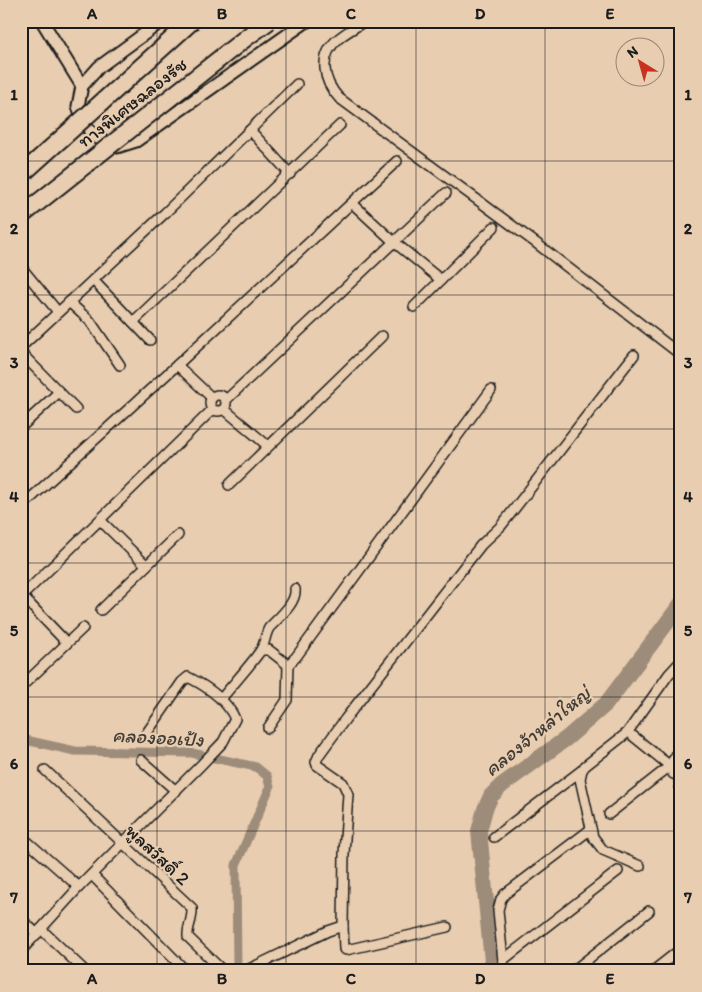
<svg xmlns="http://www.w3.org/2000/svg" width="702" height="992" viewBox="0 0 702 992" font-family="Itim,'Playpen Sans Thai',sans-serif">
<style>
.lines{fill:none;stroke-linecap:round;stroke-linejoin:round}
.canal{stroke:#9d8c7a;stroke-width:9}
.river{stroke:#9d8c7a;stroke-width:16}
.minor-casing{stroke:#1c1c1c;stroke-width:12}
.tertiary-casing{stroke:#1c1c1c;stroke-width:15}
.minor{stroke:#e8cdb0;stroke-width:9}
.tertiary{stroke:#e8cdb0;stroke-width:11}
.motorway-bridge-casing{stroke:#1c1c1c;stroke-width:20;stroke-linecap:butt}
.motorway-bridge{stroke:#e8cdb0;stroke-width:16}
.grid{fill:none;stroke:#1c1c1c;stroke-width:1;stroke-opacity:0.55}
.labels{text-anchor:middle;stroke-width:4.5;stroke-linejoin:round;paint-order:stroke}
.street-label{font-size:19px;fill:#1c1c1c;stroke:#e8cdb0}
.water-label{font-size:20px;font-style:italic;fill:#433e38;stroke:#e8cdb0}
.neatline{fill:none;stroke:#1c1c1c;stroke-width:2}
.grid-label{font-size:16px;text-anchor:middle;font-weight:bold;fill:#1c1c1c}
</style>
<rect width="100%" height="100%" fill="#e8cdb0"/>
<filter id="ink" filterUnits="userSpaceOnUse"><feTurbulence type="fractalNoise" baseFrequency=".02" numOctaves="2"/><feDisplacementMap in="SourceGraphic" scale="10" xChannelSelector="R" yChannelSelector="G"/><feConvolveMatrix kernelMatrix="1 2 1 2 8 2 1 2 1" color-interpolation-filters="sRGB"/></filter>
<g filter="url(#ink)">
<g class="lines">
<!-- canal -->
<path class="canal" d="M21,739L75,751L192,753L256,767L267,776L270,787L236,865L237,971"/>
<!-- river -->
<path class="river" d="M493,971L479,831L485,809L491,796L502,785L567,738L606,704L681,604"/>
<!-- minor casing -->
<g class="minor-casing">
<g id="minor">
<path d="M365,21C356,27 346,32 338,39C318,56 323,81 339,98L536,243L681,355"/>
<path d="M250,130L290,174"/>
<path d="M352,203L394,242L441,280L414,307"/>
<path d="M21,267L58,312"/>
<path d="M93,280L150,340"/>
<path d="M441,280L494,227"/>
<path d="M69,302L90,321L120,365"/>
<path d="M133,322L340,125"/>
<path d="M21,347L165,213L297,84"/>
<path d="M21,353L76,409"/>
<path d="M177,365L397,161"/>
<circle cx="218" cy="403" r="8"/>
<path d="M226,400L446,193"/>
<path d="M224,409L268,446"/>
<path d="M21,427L59,392"/>
<path d="M229,485L382,336"/>
<path d="M21,507L177,365L212,398"/>
<path d="M100,520L146,565"/>
<path d="M21,595L67,643"/>
<path d="M21,597L212,410"/>
<path d="M101,610L178,535"/>
<path d="M261,650H269L288,665"/>
<path d="M21,687L83,628"/>
<path d="M221,699C234,683 249,667 261,650C265,643 265,635 269,628C278,618 297,603 295,589"/>
<path d="M268,728L287,700L288,665L296,657L491,390"/>
<path d="M675,758L681,743"/>
<path d="M681,758L673,760L670,766L673,774L681,776"/>
<path d="M141,760L176,791"/>
<path d="M45,770L192,908C193,920 187,926 188,937L223,971"/>
<path d="M679,776L681,799"/>
<path d="M609,814L670,766L633,736"/>
<path d="M21,836L79,887"/>
<path d="M494,837L582,770"/>
<path d="M640,866L603,850L593,837L580,779L582,770L585,766L627,733L669,674L681,661"/>
<path d="M92,875L186,971"/>
<path d="M21,919L37,934"/>
<path d="M343,926L344,949L346,950L447,927"/>
<path d="M41,929L85,971"/>
<path d="M21,951L79,887L200,766L223,742L235,719C227,700 206,686 188,677L182,682L144,737"/>
<path d="M503,960L618,871"/>
<path d="M245,971L328,931L343,926L344,854L348,794L343,783L317,765L316,762L319,755L346,718L481,545L501,526L634,355"/>
<path d="M504,971L498,910L501,899L505,894L591,829"/>
<path d="M573,971L649,911"/>
<path d="M653,971L681,949"/>
</g>
</g>
<!-- tertiary casing -->
<g class="tertiary-casing">
<g id="tertiary">
<path d="M42,21L82,86"/>
<path d="M162,21L99,67L82,86L78,106L85,125L95,137L117,147L136,141L307,21"/>
<path d="M21,23L23,21"/>
</g>
</g>
<!-- minor -->
<use href="#minor" class="minor"/>
<!-- tertiary -->
<use href="#tertiary" class="tertiary"/>
<!-- motorway-bridge casing -->
<g class="motorway-bridge-casing">
<g id="motorway-bridge">
<path d="M21,175L192,21"/>
<path d="M21,216L247,37L269,21"/>
</g>
</g>
<!-- motorway-bridge -->
<use href="#motorway-bridge" class="motorway-bridge"/>
</g>
</g>
<!-- grid -->
<path class="grid" d="M157,21V971M286,21V971M416,21V971M545,21V971M21,161H681M21,295H681M21,429H681M21,563H681M21,697H681M21,831H681"/>
<g class="labels">
<!-- street labels -->
<g class="street-label">
<text transform="translate(132 102) rotate(-38)" y="7">ทางพิเศษฉลองรัช</text>
<text transform="translate(158 854) rotate(43)" y="7">พูลสวัสดิ์ 2</text>
</g>
<!-- water labels -->
<g class="water-label">
<text transform="translate(537 731) rotate(-39)" y="7">คลองจ้าหล่าใหญ่</text>
<text transform="translate(158 737) rotate(3)" y="7">คลองออเป้ง</text>
</g>
</g>
<!-- margin -->
<rect width="702" height="992" fill="none" stroke="#e8cdb0" stroke-width="55"/>
<!-- north arrow -->
<g transform="translate(640 62) rotate(323)"><circle r="24" fill="#e8cdb0" stroke="#968675"/>
<path d="M0-4L9 19L0 12L-9 19Z" fill="#c8321e"/>
<text y="-8" font-size="14" font-weight="bold" text-anchor="middle" fill="#1c1c1c">N</text>
</g>
<rect x="28" y="28" width="646" height="936" class="neatline"/>
<g class="grid-label">
<text x="92" y="19">A</text>
<text x="222" y="19">B</text>
<text x="351" y="19">C</text>
<text x="480" y="19">D</text>
<text x="610" y="19">E</text>
<text x="14" y="100">1</text>
<text x="688" y="100">1</text>
<text x="14" y="234">2</text>
<text x="688" y="234">2</text>
<text x="14" y="368">3</text>
<text x="688" y="368">3</text>
<text x="14" y="502">4</text>
<text x="688" y="502">4</text>
<text x="14" y="636">5</text>
<text x="688" y="636">5</text>
<text x="14" y="769">6</text>
<text x="688" y="769">6</text>
<text x="14" y="903">7</text>
<text x="688" y="903">7</text>
<text x="92" y="984">A</text>
<text x="222" y="984">B</text>
<text x="351" y="984">C</text>
<text x="480" y="984">D</text>
<text x="610" y="984">E</text>
</g>
</svg>
